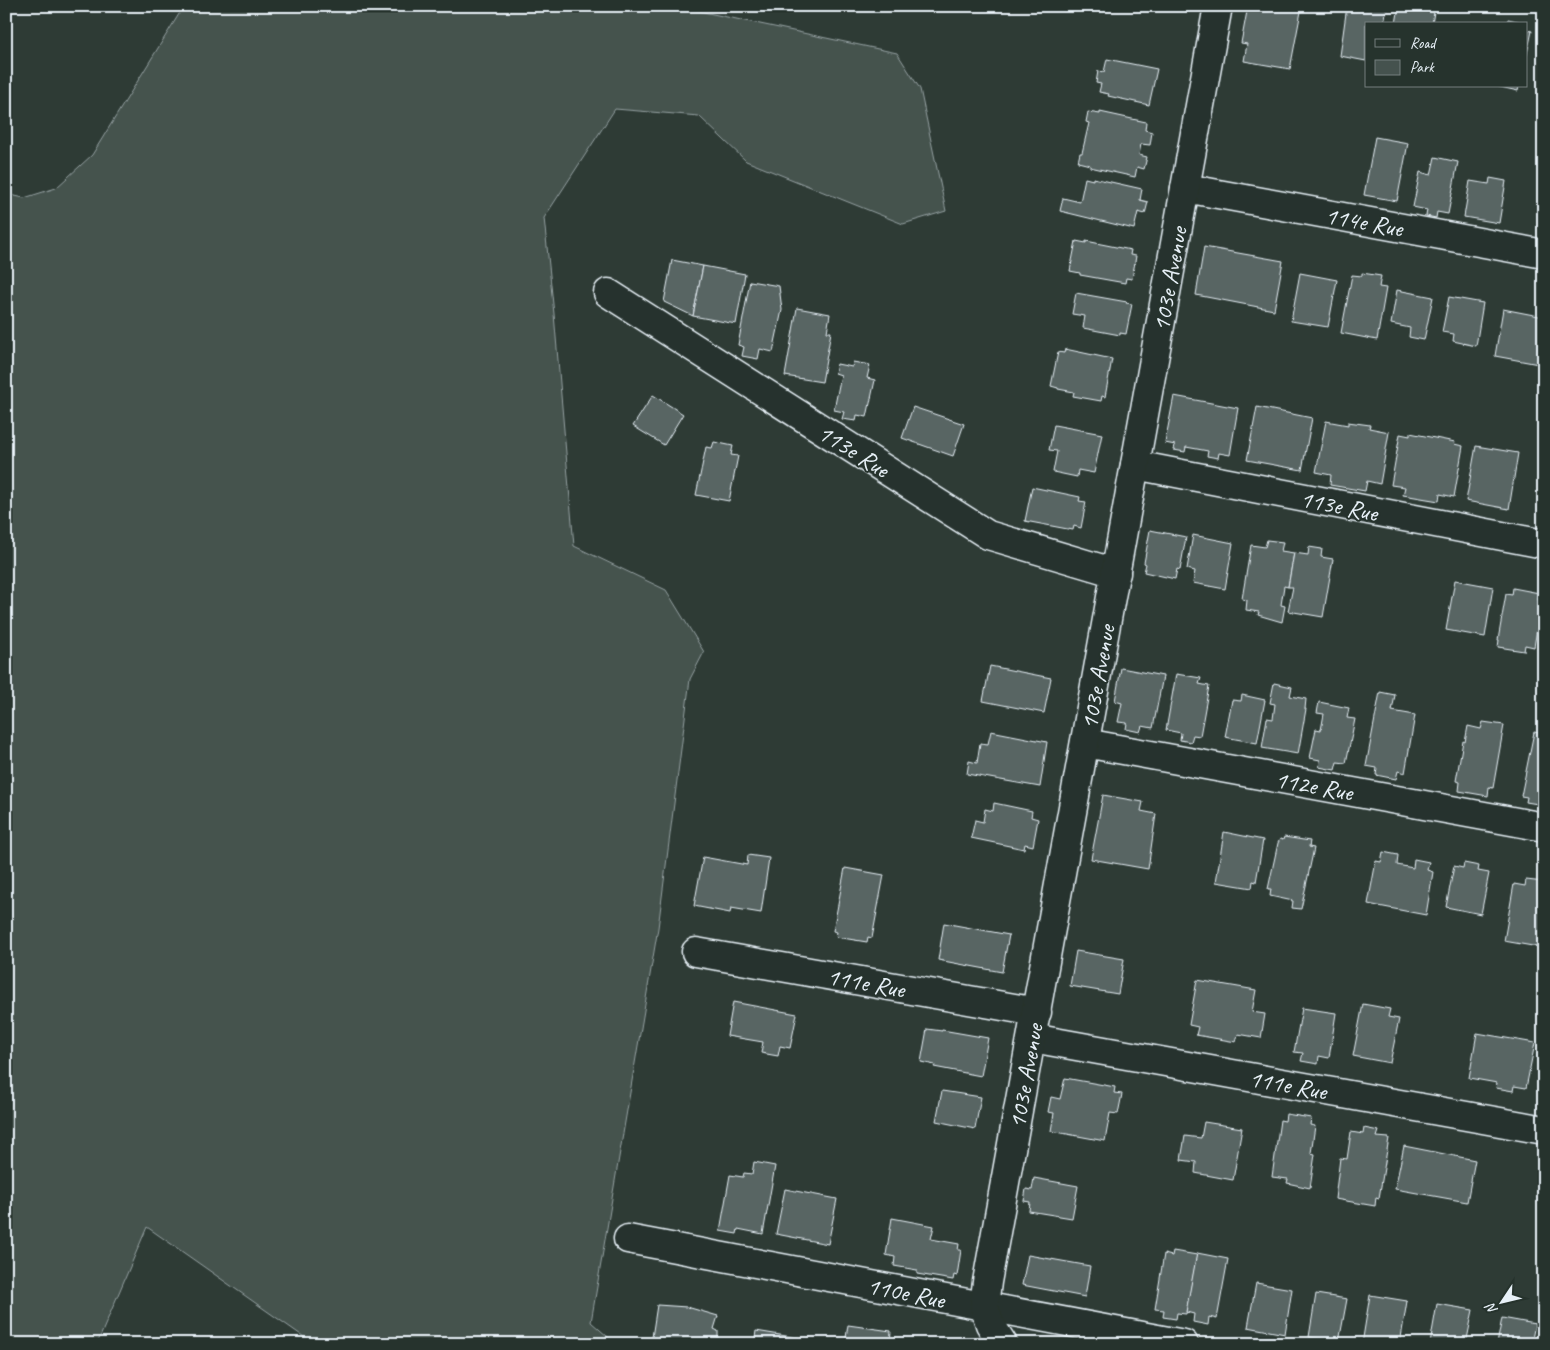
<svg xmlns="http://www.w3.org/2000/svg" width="1550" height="1350" viewBox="0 0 1550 1350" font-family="Caveat,sans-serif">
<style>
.green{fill:#45524e;stroke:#96a2a3}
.building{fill:#596563;stroke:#e8f1f8}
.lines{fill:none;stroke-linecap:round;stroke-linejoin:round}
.minor-casing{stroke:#e8f1f8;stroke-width:31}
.minor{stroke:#26332d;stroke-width:28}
.labels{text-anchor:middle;stroke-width:4;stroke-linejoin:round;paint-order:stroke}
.street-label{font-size:25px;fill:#e8f1f8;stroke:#26332d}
</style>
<rect width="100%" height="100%" fill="#2e3b35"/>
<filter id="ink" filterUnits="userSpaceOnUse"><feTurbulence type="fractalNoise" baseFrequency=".02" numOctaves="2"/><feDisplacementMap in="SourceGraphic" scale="10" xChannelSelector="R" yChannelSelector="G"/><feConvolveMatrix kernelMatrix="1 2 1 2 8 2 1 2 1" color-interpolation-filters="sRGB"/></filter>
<g filter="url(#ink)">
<!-- green -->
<path class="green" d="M184,6H675L897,53L920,89L946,211L903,224L746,161L699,116L615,109L544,218L554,314L574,546L666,590L704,652L690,679L658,928L591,1322L616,1344H314L147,1227L97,1344H6V194L24,198L56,188L92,155Z"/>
<!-- building -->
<g class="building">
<path d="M1248,6H1302L1290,69L1244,61L1247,44L1241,43Z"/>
<path d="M1347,6H1387L1384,24H1366V61L1340,56Z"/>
<path d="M1399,6L1434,12L1432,24H1396Z"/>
<path d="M1508,19L1526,23V24H1507Z"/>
<path d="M1526,30L1532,31L1526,58Z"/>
<path d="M1107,59L1157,69L1149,105L1108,96L1109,94L1099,92L1101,84L1096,83L1098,71L1104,72Z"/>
<path d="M1496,86H1519L1518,91Z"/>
<path d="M1088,112L1100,114V112L1146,122L1145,130L1152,132L1150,145L1141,144L1139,155L1147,157L1144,169L1137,167L1135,177L1090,167V165L1078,162L1080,153H1082L1089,123L1086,122Z"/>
<path d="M1375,137L1408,143L1397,201L1364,195Z"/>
<path d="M1435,157L1458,162L1448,214L1437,212L1436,218L1426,216L1427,210L1413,207L1420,172L1431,175Z"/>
<path d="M1085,178L1093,180V178L1142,189L1140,200L1148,202L1145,214L1138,212L1134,229L1060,211L1063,198L1080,202Z"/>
<path d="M1490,178L1506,181L1499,223L1464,217L1470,181L1489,184Z"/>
<path d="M1076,241L1086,243V241L1131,250L1130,255L1136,256L1132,279L1126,278L1125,283L1080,275V273L1070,271Z"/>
<path d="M1204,247L1283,261L1274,310L1196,295Z"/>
<path d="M672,260L703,266L693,316L664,302Z"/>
<path d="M703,266L745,274L736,324L693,316Z"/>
<path d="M1300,273L1337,280L1328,327L1291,321Z"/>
<path d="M1362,273L1381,276L1379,287L1386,288L1377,340L1341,333L1352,275L1362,276Z"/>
<path d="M750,281L779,286L782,310L773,352L760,349L758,359L742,356L744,347L738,345Z"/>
<path d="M1397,290L1433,297L1424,340L1409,337L1410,328L1391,324Z"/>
<path d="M1076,293L1127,302L1126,303L1132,304L1126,334L1120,333V335L1083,328L1085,316L1072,314Z"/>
<path d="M1449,297L1483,303L1476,346L1453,341L1454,334L1442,332Z"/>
<path d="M797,308L830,314L827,332H831L822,382L785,376Z"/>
<path d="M1503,309L1544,317V365L1495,356Z"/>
<path d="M1065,349L1112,359L1105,397L1102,396L1101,401L1073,396L1074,392L1058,389V388L1051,386L1058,352L1064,353Z"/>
<path d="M853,362L870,365L867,378L875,380L867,417L857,415L856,421L842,419L844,412L834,410L841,375L835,373L837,364L852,367Z"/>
<path d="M653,395L683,414L664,445L633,426Z"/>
<path d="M1174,396L1238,408L1230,455L1219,453L1218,458L1207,456L1208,451L1186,447L1185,452L1174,450L1175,445L1165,443Z"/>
<path d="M913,407L964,424L953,456L902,438Z"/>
<path d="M1257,407L1312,418L1302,470L1247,460Z"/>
<path d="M1326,421L1348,425V422L1370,425L1369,428L1389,432L1380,484L1367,481L1365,491L1330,485L1331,475L1316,472Z"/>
<path d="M1054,425L1102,434L1094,473L1078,470L1077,477L1053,472L1057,451L1049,450Z"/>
<path d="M1410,433L1455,442L1454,444L1463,446L1454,497L1440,494L1439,501L1403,495L1405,487L1391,485L1400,434L1410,436Z"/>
<path d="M714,442L733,446L731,455L738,456L729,501L696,495L706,447L712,448Z"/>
<path d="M1476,446L1518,453L1509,509L1466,501Z"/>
<path d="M1032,487L1080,497L1079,501L1086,502L1081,528L1074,526L1073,530L1025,521Z"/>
<path d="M1150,530L1186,537L1180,570L1177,569L1175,579L1144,572L1146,564L1144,563Z"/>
<path d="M1193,535L1233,543L1225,589L1193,583L1195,571L1187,569Z"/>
<path d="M1267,540L1283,542L1281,551L1294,553L1288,587L1284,586L1281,605L1285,606L1282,622L1258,615L1259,612L1246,610L1247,600L1242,599L1251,545L1265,547Z"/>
<path d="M1309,547L1322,549L1321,557L1333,559L1323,617L1288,611L1293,587H1288L1294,553L1308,555Z"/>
<path d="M1455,580L1493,587L1485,637L1446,630Z"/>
<path d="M1513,588L1539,593L1538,600H1542L1534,647L1525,645L1524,651L1498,647L1499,640H1498L1506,594L1512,595Z"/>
<path d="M990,666L1051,678L1044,713L983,701Z"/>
<path d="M1121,668L1163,676L1153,728L1142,726L1140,732L1126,729L1127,723L1118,722L1122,703L1115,701Z"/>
<path d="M1176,674L1201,678L1199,684L1209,686L1200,736L1193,735L1191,742L1180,740L1181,733L1166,730Z"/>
<path d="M1274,683L1292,687L1290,696L1306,699L1305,709H1306L1298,754L1262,748L1267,718L1273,719L1275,704L1270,703Z"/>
<path d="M1380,692L1395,695L1392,711L1415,715L1405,773L1398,771L1396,779L1376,775L1377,768L1366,766Z"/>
<path d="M1242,695L1265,700L1257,743L1225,737L1232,700L1241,701Z"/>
<path d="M1319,702L1349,708L1347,718L1355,719L1346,763L1337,762L1335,770L1319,767L1320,760L1310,758L1316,729L1321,730L1324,714L1317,713Z"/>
<path d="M1483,722L1504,725L1493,788L1489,787L1488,796L1459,791L1460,782L1456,781L1463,741L1465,742L1468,726L1481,729Z"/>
<path d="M991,731L1047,742L1040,787L967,774L969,761L977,763L980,743L988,744Z"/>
<path d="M1534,732L1544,734V805L1526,802L1527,797L1521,796Z"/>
<path d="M1103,795L1143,802L1141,811L1156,814L1148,869L1091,859Z"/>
<path d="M994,803L1032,811L1031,817L1038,819L1033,846L1025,844L1024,849L971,838L975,820L983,822L985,809L993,811Z"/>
<path d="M1224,832L1263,840L1256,882L1253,881L1252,888L1216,882Z"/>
<path d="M1284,837L1310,841L1309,847L1314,848L1301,909L1292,908L1293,901L1270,896L1271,889H1268L1278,843L1280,839L1283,840Z"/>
<path d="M1383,852L1398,855L1397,865L1413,868L1414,859L1429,862L1427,870L1433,872L1426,915L1368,904L1376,861L1381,862Z"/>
<path d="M748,855L769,858L761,913L731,908L730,913L694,906L703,857L747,865Z"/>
<path d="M1464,863L1479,866L1478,871L1489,873L1481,914L1446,907L1454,866L1463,868Z"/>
<path d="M845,868L884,875L872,938L868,937L867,942L836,937L837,932L833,931Z"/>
<path d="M1526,880L1544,882V948L1504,941L1514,884L1525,886Z"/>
<path d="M944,923L1009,935L1002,972L938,960Z"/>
<path d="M1076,951L1124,959L1118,994L1070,986Z"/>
<path d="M1197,980L1256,990L1252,1012L1265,1014L1261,1038L1238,1034L1236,1042L1196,1035L1198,1027L1189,1025Z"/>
<path d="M733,1002L797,1014L790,1048L780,1046L778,1056L761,1053L763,1042L727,1036Z"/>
<path d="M1363,1004L1390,1009L1388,1017L1399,1019L1390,1063L1353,1056Z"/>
<path d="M1302,1008L1336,1013L1329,1058L1319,1056L1318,1064L1301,1061L1303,1053L1294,1052Z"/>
<path d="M927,1029L942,1031V1030L988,1038L981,1076L934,1067L935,1065L921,1062Z"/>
<path d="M1477,1033L1535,1043L1526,1088L1514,1086L1513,1091L1496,1088L1497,1083L1469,1078Z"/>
<path d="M1065,1078L1115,1087L1114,1093L1122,1094L1118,1114L1110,1113L1105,1141L1051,1131L1054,1113L1048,1112L1051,1097L1060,1099Z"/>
<path d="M942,1091L981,1097L975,1129L936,1121Z"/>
<path d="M1286,1114L1311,1118L1310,1125L1315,1126L1311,1153L1315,1154L1310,1188L1287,1183L1288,1179L1272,1177L1280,1120L1285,1121Z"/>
<path d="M1204,1122L1242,1128L1233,1180L1195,1173L1196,1162L1181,1160L1185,1136L1201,1138Z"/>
<path d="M1364,1128L1379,1131L1377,1137L1389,1138L1379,1198L1376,1197L1375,1206L1335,1199L1340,1158L1347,1159L1351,1132L1363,1134Z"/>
<path d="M1404,1146L1475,1160L1467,1202L1395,1189Z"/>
<path d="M754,1162L775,1166L763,1234L738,1229L737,1234L720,1231L730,1175L743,1177L744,1173L752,1174Z"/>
<path d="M1034,1178L1078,1186L1072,1218L1029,1211L1030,1202L1024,1201L1026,1189L1032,1190Z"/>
<path d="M785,1189L837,1199L828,1244L776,1234Z"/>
<path d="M892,1218L934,1226L931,1239L959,1244L958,1250H961L957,1276L954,1275L953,1280L917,1274V1270L894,1266L895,1257L886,1255Z"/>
<path d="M1173,1251L1197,1255L1186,1314L1177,1313L1176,1319L1163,1317L1164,1310L1155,1309L1164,1254L1172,1256Z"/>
<path d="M1197,1253L1228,1259L1217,1319L1209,1317L1208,1325L1193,1322L1194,1314L1186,1312Z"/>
<path d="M1028,1255L1090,1266L1085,1297L1022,1285Z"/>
<path d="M1256,1283L1292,1289L1285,1334L1248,1327Z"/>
<path d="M1316,1294L1347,1299L1339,1342L1309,1337Z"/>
<path d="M1370,1295L1407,1301L1400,1344H1362Z"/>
<path d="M1437,1304L1473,1310L1466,1344H1430Z"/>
<path d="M657,1305L687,1307L718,1316L714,1329L718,1331V1344H651Z"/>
<path d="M1502,1318L1535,1324L1531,1344H1497Z"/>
<path d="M848,1325L891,1331L890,1344H845Z"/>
<path d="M756,1331L798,1338L797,1344H754Z"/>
</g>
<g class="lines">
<!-- minor casing -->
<g class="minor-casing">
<g id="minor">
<path d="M1185,188L1544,254"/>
<path d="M608,293L988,535L1116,573"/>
<path d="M1135,465L1544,544"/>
<path d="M1085,743L1544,827"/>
<path d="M696,952L1037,1012"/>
<path d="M1032,1038L1544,1130"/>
<path d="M628,1239L1184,1344"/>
<path d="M1003,1344L990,1324L984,1306L987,1282L1218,6"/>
</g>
</g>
<!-- minor -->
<use href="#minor" class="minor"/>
</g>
</g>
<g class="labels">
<!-- street labels -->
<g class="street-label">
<text transform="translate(1364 221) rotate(10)" y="9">114e Rue</text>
<text transform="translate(1169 279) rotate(-80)" y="9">103e Avenue</text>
<text transform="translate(854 450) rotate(32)" y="9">113e Rue</text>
<text transform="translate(1339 505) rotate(11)" y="9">113e Rue</text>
<text transform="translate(1097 677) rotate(-80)" y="9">103e Avenue</text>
<text transform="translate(1314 785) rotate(10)" y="9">112e Rue</text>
<text transform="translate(866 982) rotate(10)" y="9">111e Rue</text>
<text transform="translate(1025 1076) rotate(-80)" y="9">103e Avenue</text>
<text transform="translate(1288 1084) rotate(10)" y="9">111e Rue</text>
<text transform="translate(906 1292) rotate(11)" y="9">110e Rue</text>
</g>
</g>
<!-- margin -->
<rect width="1550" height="1350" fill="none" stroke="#26332d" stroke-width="25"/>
<rect x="12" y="12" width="1525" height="1325" fill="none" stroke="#e8f1f8" stroke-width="2" filter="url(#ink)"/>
<!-- legend -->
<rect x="1365" y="22" width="162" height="65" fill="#26332d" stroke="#747f7e"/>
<rect x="1375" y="39" width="25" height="8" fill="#26332d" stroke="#747f7e"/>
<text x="1410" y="48" font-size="15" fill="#e8f1f8">Road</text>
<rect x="1375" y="60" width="25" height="15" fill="#45524e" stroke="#747f7e"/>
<text x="1410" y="72" font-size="15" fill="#e8f1f8">Park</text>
<!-- north arrow -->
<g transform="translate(1502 1302) rotate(235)" stroke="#26332d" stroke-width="4" paint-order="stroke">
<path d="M0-4L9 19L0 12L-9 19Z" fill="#e8f1f8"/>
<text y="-8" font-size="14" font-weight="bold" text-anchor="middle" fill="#e8f1f8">N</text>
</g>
</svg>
